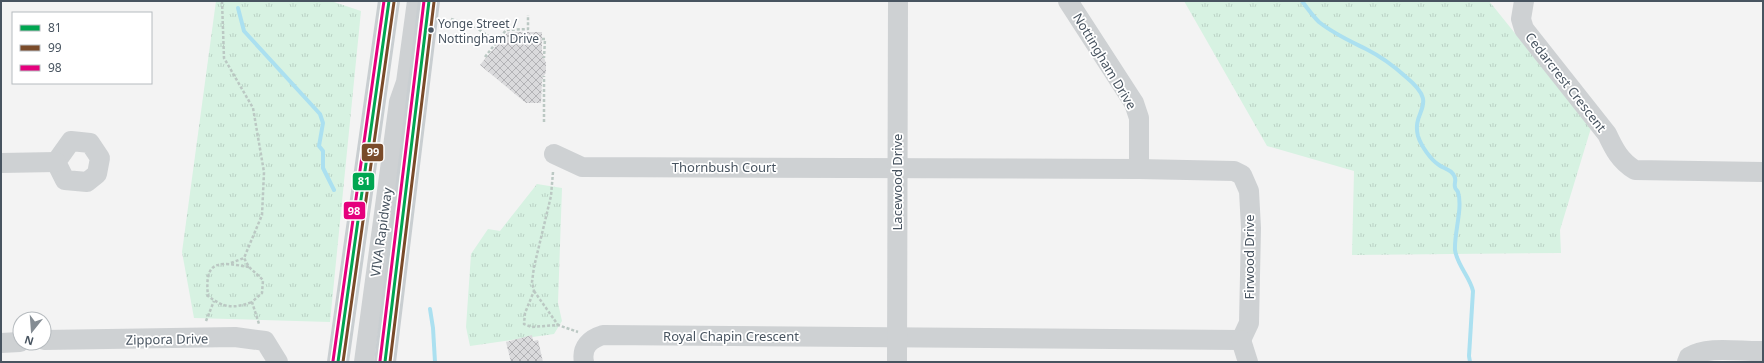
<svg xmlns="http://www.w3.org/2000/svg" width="1764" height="363" viewBox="0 0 1764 363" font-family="'Noto Sans',sans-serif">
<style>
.park{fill:url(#park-tufts)}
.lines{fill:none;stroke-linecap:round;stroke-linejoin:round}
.stream{stroke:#abe0f0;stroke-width:4}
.building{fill:url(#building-cross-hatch)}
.path{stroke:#bbc8c3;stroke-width:2.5;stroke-dasharray:3 2;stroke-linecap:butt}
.minor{stroke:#ced1d3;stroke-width:20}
.major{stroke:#c9ced1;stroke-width:22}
.bus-1-casing{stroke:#fff;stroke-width:6}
.bus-2-casing{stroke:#fff;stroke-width:6}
.bus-3-casing{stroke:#fff;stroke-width:6}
.bus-1{stroke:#00a651;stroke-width:3}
.bus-2{stroke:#7a4b2a;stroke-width:3}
.bus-3{stroke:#e5007d;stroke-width:3}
.bus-dot{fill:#485460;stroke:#fff;stroke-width:1.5}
.labels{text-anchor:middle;stroke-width:3.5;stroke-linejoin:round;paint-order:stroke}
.bus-label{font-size:12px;fill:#485460;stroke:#fff;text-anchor:start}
.street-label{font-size:13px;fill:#485460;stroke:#fff}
.line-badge{stroke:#fff;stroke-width:1.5}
.badge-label{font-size:11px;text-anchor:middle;font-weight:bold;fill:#fff}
</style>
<defs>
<pattern id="park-tufts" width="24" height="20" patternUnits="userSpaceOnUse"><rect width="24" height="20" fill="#d7f2e2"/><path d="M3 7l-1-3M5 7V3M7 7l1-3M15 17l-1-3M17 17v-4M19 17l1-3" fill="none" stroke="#bad1c4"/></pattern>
<pattern id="building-cross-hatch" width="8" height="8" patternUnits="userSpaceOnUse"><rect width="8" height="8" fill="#dadadc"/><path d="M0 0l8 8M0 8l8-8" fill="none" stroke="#b3b3b6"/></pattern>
</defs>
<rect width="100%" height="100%" fill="#f3f3f3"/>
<!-- park -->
<g class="park">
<path d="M216,1H331L361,11L330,322L194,318L182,252Z"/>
<path d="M1184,1H1489L1591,128L1560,230L1561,253L1352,255L1354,171L1267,146Z"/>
<path d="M537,184L562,188L558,303L562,321L554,334L470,346L466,327L471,254L488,229L500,231Z"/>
</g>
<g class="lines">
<!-- stream -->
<g class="stream">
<path d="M1302,1C1307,8 1313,16 1319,22C1334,34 1350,41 1366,49C1380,56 1395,67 1406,77C1441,106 1411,109 1418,136C1421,146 1431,160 1439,165C1445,169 1453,170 1455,178C1456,181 1454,184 1455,187C1455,189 1457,190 1458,192C1463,208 1454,233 1455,250C1457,265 1470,277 1473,291L1469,356L1470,362"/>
<path d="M238,8L244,31L320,114L323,123L319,146L323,151V168L334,190"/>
<path d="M430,309L433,328L435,362"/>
</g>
</g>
<!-- building -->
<g class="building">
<path d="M508,32H542V52L546,63V72L542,80L541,103H526L480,65Z"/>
<path d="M532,335L533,341L538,340L543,362H511L506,342Z"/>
</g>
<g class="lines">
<!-- path -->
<g class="path">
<path d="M222,1L224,58L253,108L264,172L262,215L244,258L249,267L263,280L262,293L252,302L259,324"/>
<path d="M451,19L474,26L497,42"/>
<path d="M542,39H545L544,58"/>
<path d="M485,57L506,30L528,29V15"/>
<path d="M544,122V76"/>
<path d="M553,172L551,196L534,267L532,282L534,291L525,313L524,324L531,327L558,325L578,332"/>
<path d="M231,263L244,258"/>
<path d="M249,267C219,262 204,259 208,296C224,308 233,309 252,302"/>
<path d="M534,291L558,325"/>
<path d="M206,321L214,301"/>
</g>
<!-- minor -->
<g class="minor">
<path d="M1068,1L1134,103L1139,118V169"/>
<path d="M1524,1L1521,19L1524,29L1607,134C1614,149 1620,161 1635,170L1763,172"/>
<path d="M71,141L90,143L100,158L97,174L87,182L65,180L56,162Z"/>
<path d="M554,154L582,167L1139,169L1234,171L1242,175L1249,191L1251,228L1249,323L1241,340L603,335C590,339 581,347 584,362"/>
<path d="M1,163L56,162"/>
<path d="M44,340L235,337L265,341L278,362"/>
<path d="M1241,340L1248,362"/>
<path d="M1,343L20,342"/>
<path d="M364,362L399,102L406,82L417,1"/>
<path d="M897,362L898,1"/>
<path d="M1687,362L1689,357C1708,345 1741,352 1763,351"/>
</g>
<!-- major -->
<g class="major">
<path d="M338,362L389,1"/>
<path d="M385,362L429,1"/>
</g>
<!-- bus-1 casing -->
<g class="bus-1-casing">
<g id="bus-1">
<path d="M338,362L389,1"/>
<path d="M385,362L429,1"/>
</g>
</g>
<!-- bus-2 casing -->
<g class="bus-2-casing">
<g id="bus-2">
<path d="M343,362L394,2"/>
<path d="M390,362L434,2"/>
</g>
</g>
<!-- bus-3 casing -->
<g class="bus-3-casing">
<g id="bus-3">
<path d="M333,361L384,1"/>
<path d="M380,361L424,1"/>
</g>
</g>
<!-- bus-1 -->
<use href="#bus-1" class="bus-1"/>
<!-- bus-2 -->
<use href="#bus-2" class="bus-2"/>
<!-- bus-3 -->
<use href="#bus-3" class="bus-3"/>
</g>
<!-- markers -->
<circle class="bus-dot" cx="431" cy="30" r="3.5"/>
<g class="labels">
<!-- bus labels -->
<g class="bus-label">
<text x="438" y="28">Yonge Street /<tspan x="438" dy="15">Nottingham Drive</tspan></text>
</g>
<!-- street labels -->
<g class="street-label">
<text transform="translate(1105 61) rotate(59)" y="5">Nottingham Drive</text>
<text transform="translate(1566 82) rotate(52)" y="5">Cedarcrest Crescent</text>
<text x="724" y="172">Thornbush Court</text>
<text transform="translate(897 182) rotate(-90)" y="5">Lacewood Drive</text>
<text transform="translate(381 232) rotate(-82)" y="5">VIVA Rapidway</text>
<text transform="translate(1249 257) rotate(-90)" y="5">Firwood Drive</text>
<text x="731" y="341">Royal Chapin Crescent</text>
<text transform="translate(167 339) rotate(-1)" y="5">Zippora Drive</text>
</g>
</g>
<g class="line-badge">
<rect x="361" y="143" width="23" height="19" rx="4" fill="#7a4b2a"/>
<rect x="352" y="172" width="23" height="19" rx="4" fill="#00a651"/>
<rect x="343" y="201" width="23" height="19" rx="4" fill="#e5007d"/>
</g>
<g class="badge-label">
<text x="373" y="156">99</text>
<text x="364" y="185">81</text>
<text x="354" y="215">98</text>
</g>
<!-- border -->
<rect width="1764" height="363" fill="none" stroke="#485460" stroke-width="4"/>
<!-- legend -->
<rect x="12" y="12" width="140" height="72" fill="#ffffff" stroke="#b6bbbf"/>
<rect x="20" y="25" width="20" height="6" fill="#00a651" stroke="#b6bbbf"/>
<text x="48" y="32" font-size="12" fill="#485460">81</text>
<rect x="20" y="45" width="20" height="6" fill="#7a4b2a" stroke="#b6bbbf"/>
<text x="48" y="52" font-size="12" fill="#485460">99</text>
<rect x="20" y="65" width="20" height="6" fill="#e5007d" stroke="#b6bbbf"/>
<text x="48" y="72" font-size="12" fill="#485460">98</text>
<!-- north arrow -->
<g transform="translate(32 331) rotate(197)"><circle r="19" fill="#ffffff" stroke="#b6bbbf"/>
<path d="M0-3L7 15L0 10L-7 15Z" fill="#848c93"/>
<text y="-6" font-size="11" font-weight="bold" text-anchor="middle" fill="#485460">N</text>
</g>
</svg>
